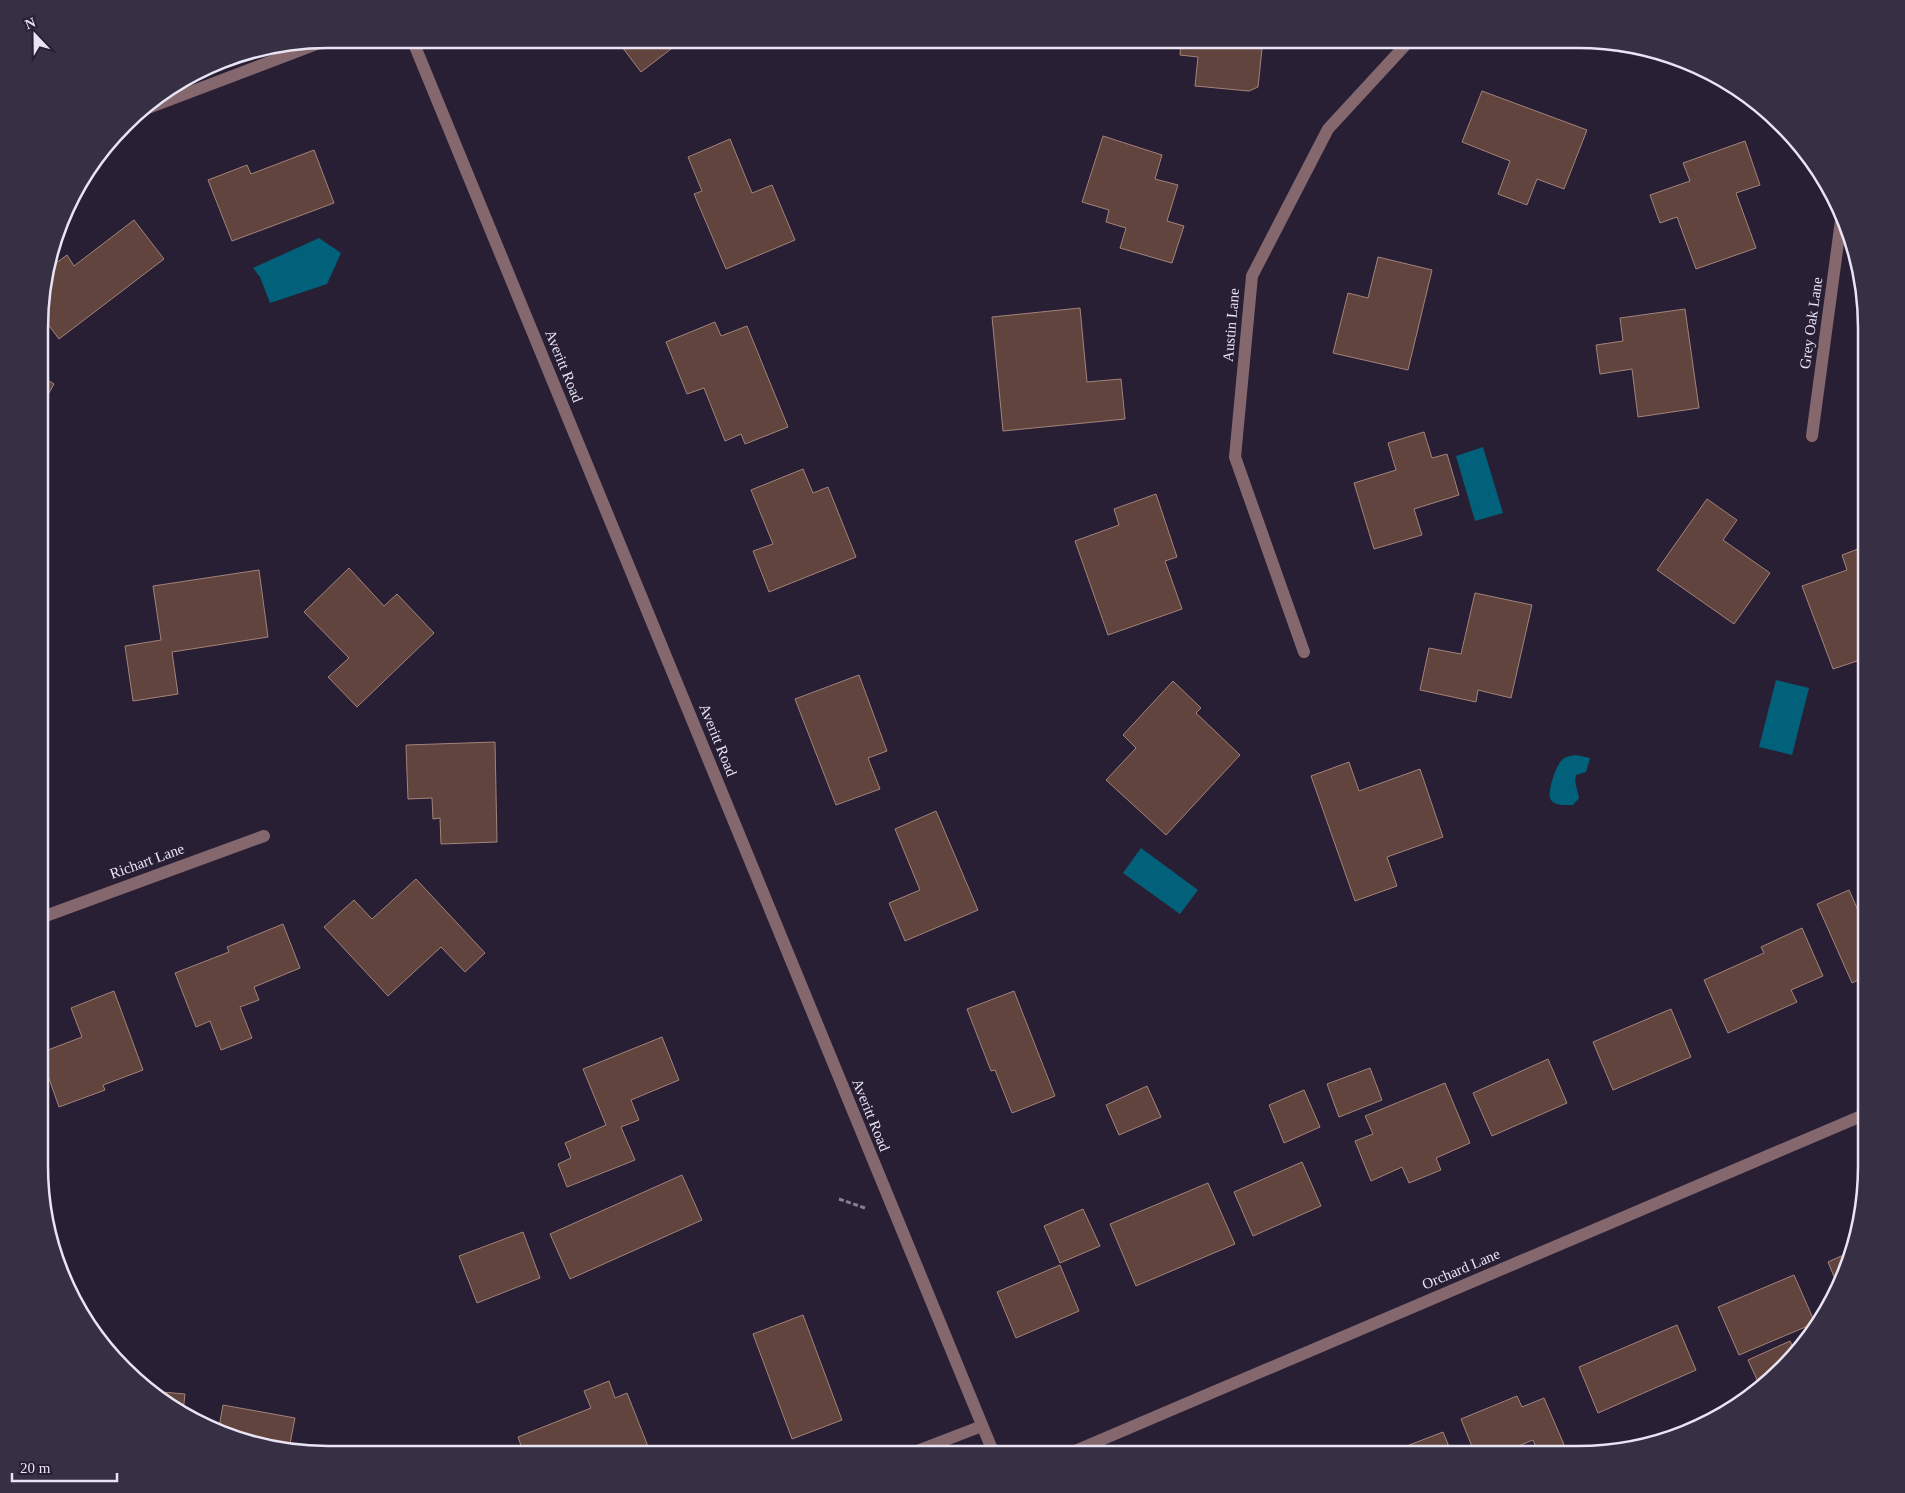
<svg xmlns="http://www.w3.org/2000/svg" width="1905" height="1493" viewBox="0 0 1905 1493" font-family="Georgia,serif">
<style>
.water{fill:#02617a}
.building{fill:#60443d;stroke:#a3837a}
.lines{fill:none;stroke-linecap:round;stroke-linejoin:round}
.path{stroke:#878093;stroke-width:3;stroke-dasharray:5 2.5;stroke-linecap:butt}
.minor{stroke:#85686e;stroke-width:12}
.labels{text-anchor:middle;stroke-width:4.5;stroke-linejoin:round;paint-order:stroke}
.street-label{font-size:15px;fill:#e9e4f3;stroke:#281f35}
.rim{fill:none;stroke:#e9e4f3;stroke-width:2.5}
</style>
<rect width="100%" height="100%" fill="#281f35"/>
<!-- water -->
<g class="water">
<path d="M319,238L341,253L327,284L270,303L260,277L253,268Z"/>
<path d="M1483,447L1503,513L1475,521L1456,456Z"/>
<path d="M1776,680L1809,688L1792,755L1759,747Z"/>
<path d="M1576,755L1590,758L1586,772L1576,775L1575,781L1579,798L1573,805C1566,805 1555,806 1551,800C1546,794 1556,765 1562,760C1565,756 1571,756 1576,755Z"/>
<path d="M1141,848L1198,890L1180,914L1123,873Z"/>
</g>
<!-- building -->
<g class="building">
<path d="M616,39H684L641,72Z"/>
<path d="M1181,39H1263L1258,87L1249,91L1195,86L1198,57L1180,55Z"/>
<path d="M1482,91L1587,130L1564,189L1537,179L1527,205L1498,194L1510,161L1462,142Z"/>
<path d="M1103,136L1162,155L1155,179L1178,185L1167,221L1184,226L1172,263L1120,248L1126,228L1106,222L1109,210L1082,202Z"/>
<path d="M730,139L752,193L772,185L795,240L726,269L694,194L702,191L688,157Z"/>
<path d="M1745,141L1760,185L1736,193L1756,248L1696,269L1677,217L1660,223L1650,195L1690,181L1683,163Z"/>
<path d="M314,150L334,203L232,241L208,180L247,165L251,174Z"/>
<path d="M134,220L164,259L59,339L41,315V289L48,269L67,255L74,266Z"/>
<path d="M1378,257L1432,270L1408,370L1333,353L1348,293L1368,298Z"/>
<path d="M1080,308L1087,382L1121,379L1125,419L1003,431L992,317Z"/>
<path d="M1685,309L1699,408L1638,417L1632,369L1600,374L1596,345L1623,341L1620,318Z"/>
<path d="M715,322L721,336L747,326L788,427L745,444L741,434L725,441L704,388L687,394L666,342Z"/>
<path d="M41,376L54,384L41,407Z"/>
<path d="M1424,432L1432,458L1447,454L1459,495L1414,509L1422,535L1374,549L1354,483L1396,470L1388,443Z"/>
<path d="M803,469L813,493L828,487L856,557L769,592L753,551L773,544L751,490Z"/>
<path d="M1156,494L1177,557L1165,561L1182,609L1108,635L1075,541L1119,525L1114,509Z"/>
<path d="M1707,499L1737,520L1723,540L1770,573L1734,624L1657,570Z"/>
<path d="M1866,546V658L1833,669L1802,586L1847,570L1842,555Z"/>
<path d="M349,568L384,606L397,594L434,633L357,707L328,677L349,658L304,612Z"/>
<path d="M259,570L268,637L172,652L178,694L133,701L125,646L161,640L153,586Z"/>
<path d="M1475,593L1532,605L1511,698L1478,690L1476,702L1420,690L1429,648L1461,654Z"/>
<path d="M859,675L887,751L868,758L880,789L836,805L795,699Z"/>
<path d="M1173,681L1201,708L1196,713L1240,755L1166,835L1106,780L1136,748L1123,735Z"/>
<path d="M495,742L497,842L441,844L440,818L433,819L432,798L408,799L406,745Z"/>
<path d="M1349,762L1359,791L1420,769L1443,837L1387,857L1397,886L1355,901L1311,776Z"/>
<path d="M936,811L978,910L905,941L889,903L920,890L895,829Z"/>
<path d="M416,879L485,953L465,972L441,947L388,996L324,927L354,900L372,919Z"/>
<path d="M1849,890L1861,917L1866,914V976L1852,983L1817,904Z"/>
<path d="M283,924L300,968L254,987L259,1000L240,1007L252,1038L221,1050L210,1021L196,1027L175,973L229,952L227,947Z"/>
<path d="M1802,928L1823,976L1791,990L1797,1002L1728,1033L1704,980L1764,953L1761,947Z"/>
<path d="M114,991L143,1070L103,1085L105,1090L59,1107L40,1053L82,1037L71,1008Z"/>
<path d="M1014,991L1055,1096L1012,1113L995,1070L991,1071L967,1009Z"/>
<path d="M1671,1009L1691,1057L1613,1090L1593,1042Z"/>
<path d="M662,1037L679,1080L631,1100L639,1120L621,1127L635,1160L567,1187L558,1164L571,1158L565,1143L606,1125L583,1069Z"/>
<path d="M1548,1059L1567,1103L1492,1136L1473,1093Z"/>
<path d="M1370,1068L1382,1100L1339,1117L1327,1084Z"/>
<path d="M1445,1083L1470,1143L1436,1158L1441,1170L1409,1183L1402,1167L1371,1181L1355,1141L1373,1134L1365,1116Z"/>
<path d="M1147,1086L1161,1117L1119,1135L1106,1105Z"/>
<path d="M1304,1090L1320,1127L1284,1143L1269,1105Z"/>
<path d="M1302,1162L1321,1206L1253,1236L1234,1192Z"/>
<path d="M682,1175L702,1220L570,1279L550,1234Z"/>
<path d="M1208,1183L1235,1244L1136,1286L1110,1224Z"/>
<path d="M1083,1209L1100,1246L1060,1263L1044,1226Z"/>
<path d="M523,1232L540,1278L477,1303L459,1256Z"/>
<path d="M1850,1252L1844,1277L1838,1286L1828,1262Z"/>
<path d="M1060,1265L1079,1311L1016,1338L997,1292Z"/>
<path d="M1794,1275L1815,1323L1739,1355L1718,1307Z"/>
<path d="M803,1315L842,1420L792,1439L753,1334Z"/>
<path d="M1677,1325L1696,1370L1598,1413L1579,1367Z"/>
<path d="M1790,1341L1796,1354L1795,1356L1760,1386L1748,1360Z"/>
<path d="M609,1381L615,1398L627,1393L651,1454H524L518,1437L591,1408L584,1391Z"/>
<path d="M150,1391L185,1394L183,1412Z"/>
<path d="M1517,1396L1522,1407L1544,1398L1568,1454H1539L1533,1440L1499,1454H1475L1461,1419Z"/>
<path d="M223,1405L295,1418L289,1449L218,1433Z"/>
<path d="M1443,1432L1452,1454H1386Z"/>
</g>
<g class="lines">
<!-- path -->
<path class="path" d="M839,1199L865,1208"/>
<!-- minor -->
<g class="minor">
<path d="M412,39L994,1454"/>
<path d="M1572,39L1639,49"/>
<path d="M135,113L330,39"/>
<path d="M1812,436L1842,213"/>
<path d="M1304,652L1235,457L1252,276L1328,129L1411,39"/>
<path d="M40,918L264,836"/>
<path d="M909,1454L982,1426"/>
<path d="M1068,1454L1866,1114"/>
</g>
</g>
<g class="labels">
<!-- street labels -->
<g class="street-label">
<text transform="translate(1811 323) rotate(-82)" y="5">Grey Oak Lane</text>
<text transform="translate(1231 325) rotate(-85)" y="5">Austin Lane</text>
<text transform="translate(564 366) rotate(68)" y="5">Averitt Road</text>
<text transform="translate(718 740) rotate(68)" y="5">Averitt Road</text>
<text transform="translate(147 861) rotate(-20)" y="5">Richart Lane</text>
<text transform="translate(871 1115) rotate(68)" y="5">Averitt Road</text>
<text transform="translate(1461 1269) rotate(-23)" y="5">Orchard Lane</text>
</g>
</g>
<!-- crop -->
<path d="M0 0H1905V1493H0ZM328 48H1578A280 280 0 0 1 1858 328V1166A280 280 0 0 1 1578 1446H328A280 280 0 0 1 48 1166V328A280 280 0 0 1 328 48Z" fill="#372f44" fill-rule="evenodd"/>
<path class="rim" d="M328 48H1578A280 280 0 0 1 1858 328V1166A280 280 0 0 1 1578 1446H328A280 280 0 0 1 48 1166V328A280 280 0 0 1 328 48Z"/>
<!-- north arrow -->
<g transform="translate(35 35) rotate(338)" stroke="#281f35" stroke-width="4" paint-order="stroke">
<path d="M0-4L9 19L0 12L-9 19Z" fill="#e9e4f3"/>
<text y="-8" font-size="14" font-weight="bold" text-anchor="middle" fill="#e9e4f3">N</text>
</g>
<!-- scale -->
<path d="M12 1473v8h105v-8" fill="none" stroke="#e9e4f3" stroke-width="2.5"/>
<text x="20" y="1473" font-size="15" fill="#e9e4f3" stroke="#281f35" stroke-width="4" paint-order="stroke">20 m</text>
</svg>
